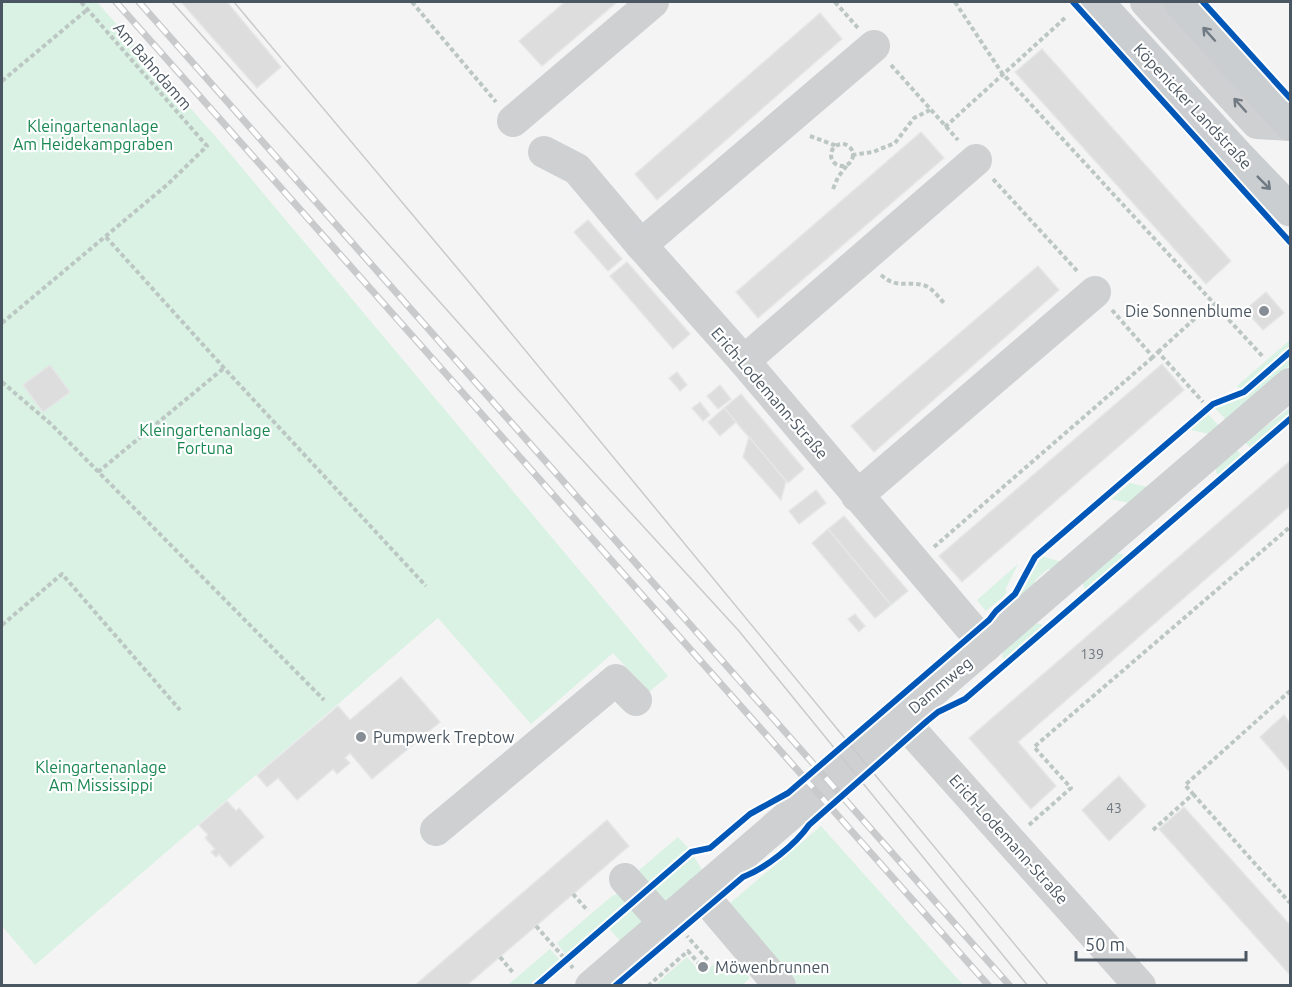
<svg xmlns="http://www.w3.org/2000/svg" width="1292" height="987" viewBox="0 0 1292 987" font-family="Ubuntu,sans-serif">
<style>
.green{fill:#d9f2e3}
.building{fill:#ddddde;stroke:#e5e6e7;stroke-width:1.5}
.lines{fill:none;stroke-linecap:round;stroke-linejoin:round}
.path{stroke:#bcc7c4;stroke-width:4;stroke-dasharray:4.5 3;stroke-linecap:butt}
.minor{stroke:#ced0d2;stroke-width:32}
.major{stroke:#caced1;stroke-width:33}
.tram{stroke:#c9cacc;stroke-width:1.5}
.rail-casing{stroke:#c9cacc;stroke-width:7}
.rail{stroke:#fff;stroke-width:4.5;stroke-dasharray:14;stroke-linecap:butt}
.cycleway-casing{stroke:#fff;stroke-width:10}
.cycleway{stroke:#0057b8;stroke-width:6}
.oneway{stroke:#707a83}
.oneway2{stroke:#727b83}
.poi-dot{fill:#868d94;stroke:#fff;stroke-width:2}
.labels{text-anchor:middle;stroke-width:4.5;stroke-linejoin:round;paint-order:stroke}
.number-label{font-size:14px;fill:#707881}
.street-label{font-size:16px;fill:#4a5661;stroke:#fff}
.park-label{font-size:16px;fill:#17864f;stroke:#fff}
.poi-label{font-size:16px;fill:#4a5661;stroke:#fff;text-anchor:start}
</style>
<rect width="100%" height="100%" fill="#f4f4f4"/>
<!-- green -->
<g class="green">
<path d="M2,2H97L222,144L668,676L649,692L613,653L531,724L438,618L35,965L2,926Z"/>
<path d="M1290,340V349L1241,391L1237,386Z"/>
<path d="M1290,356V365L1228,422L1214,407L1246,396Z"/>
<path d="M1290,408V415L1251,449L1245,442Z"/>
<path d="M1207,413L1221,428L1214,435L1191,430L1190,427Z"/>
<path d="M1236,449L1242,456L1219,476L1216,473V465Z"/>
<path d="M1130,483L1152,488L1133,504L1111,499Z"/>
<path d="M1114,553L1122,554L1125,557L1085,591L1082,580Z"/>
<path d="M1041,556L1065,563L1058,569H1048L1035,580L1034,589L1001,618L996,613L1018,595L1036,560Z"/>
<path d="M1018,564L1005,590L1007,591L1004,596L986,611L977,600Z"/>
<path d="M1031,623L1041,624L1043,626L1005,660L1002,657L1004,647Z"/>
<path d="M821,826L963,985H797L729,904Z"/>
<path d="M678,837L689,849L641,890L630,878Z"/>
<path d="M692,855H693L704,873L662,909L645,895Z"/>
<path d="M620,893L633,897L566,955L557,943L612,896Z"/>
<path d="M637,902L649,914L622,943L608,927Z"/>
<path d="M550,949L560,960L531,985H508Z"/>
<path d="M687,957L702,974L715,963L726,976L739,965L750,978L742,985H655Z"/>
</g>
<!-- building -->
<g class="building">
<path d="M181,2H227L281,67L257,88Z"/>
<path d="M565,2H617L542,66L519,41Z"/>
<path d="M820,13L842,39L657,200L635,174Z"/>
<path d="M1042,49L1231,261L1206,284L1015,72Z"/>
<path d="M921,132L944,158L758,318L736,292Z"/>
<path d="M588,220L622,259L608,271L574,232Z"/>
<path d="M627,262L690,334L673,349L610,276Z"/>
<path d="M1038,266L1059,290L874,452L851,426Z"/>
<path d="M1266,292L1284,313L1263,330L1245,310Z"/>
<path d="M1162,364L1184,390L962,582L939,556Z"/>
<path d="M50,365L70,392L43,412L23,385Z"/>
<path d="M677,372L687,385L680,391L669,378Z"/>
<path d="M720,385L731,399L718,409L707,396Z"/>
<path d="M741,394L804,469L788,483L724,408Z"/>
<path d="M700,402L710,415L703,421L692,408Z"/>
<path d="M724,408L736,422L720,436L708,422Z"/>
<path d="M749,437L786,481L781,500L743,457Z"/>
<path d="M1290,461V506L1018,742L1056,786L1031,809L969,738Z"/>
<path d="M816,490L826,503L799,524L789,511Z"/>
<path d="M844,516L908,591L891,605L828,529Z"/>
<path d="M828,529L891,605L875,618L812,543Z"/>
<path d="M855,614L865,626L859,632L848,619Z"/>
<path d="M401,677L440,722L372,779L350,753L345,758L350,763L337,774L333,769L297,800L278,778L267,787L257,775L338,706L350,720Z"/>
<path d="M1284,715L1290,723V772L1260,737Z"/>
<path d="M1119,776L1146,806L1109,841L1082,810Z"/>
<path d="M227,801L236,811L239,808L264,837L230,867L219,854L216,857L211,852L215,849L205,838L208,835L199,825Z"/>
<path d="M1184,807L1290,925V975L1159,829Z"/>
<path d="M607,820L629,846L536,926L466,986H414Z"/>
</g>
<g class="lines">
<!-- path -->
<g class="path">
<path d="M412,2L496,102"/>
<path d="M835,2L858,28"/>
<path d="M955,2L1002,73L1264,358"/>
<path d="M891,65L958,140"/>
<path d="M2,81L88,9"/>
<path d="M945,127L1065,18"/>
<path d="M810,136L837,146"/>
<circle cx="842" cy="155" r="11"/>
<path d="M852,155L873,152L895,143L914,118L930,110"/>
<path d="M993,179L1079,273"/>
<path d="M833,189L838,177L848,164"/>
<path d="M106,237L224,368L426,586"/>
<path d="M881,275C897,289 906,281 923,285C932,287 938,297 945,304"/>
<path d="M1112,310L1153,357L1158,352L1203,402"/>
<path d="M2,323L168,184L207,146L81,2"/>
<path d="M1158,352L1213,302"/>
<path d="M2,382L52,425L324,700"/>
<path d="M98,472L224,368"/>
<path d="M934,547L1153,357"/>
<path d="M2,625L62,574L180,710"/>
<path d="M1193,794L1290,903"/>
<path d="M1029,825L1071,788L1034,747L1290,527"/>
<path d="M1153,830L1193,794L1185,785L1290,691"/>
<path d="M573,894L588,911"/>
<path d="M536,926L573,968"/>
<path d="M500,957L514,974"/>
<path d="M648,986L688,951L701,966L708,960L687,936"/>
</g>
<!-- minor -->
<g class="minor">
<path d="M1146,2L1257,123L1290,125"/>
<path d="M513,121L653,2"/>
<path d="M544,152L577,169L641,245L744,361L986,646"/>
<path d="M641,245L874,46"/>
<path d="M744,361L976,160"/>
<path d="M857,496L1095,292"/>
<path d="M901,719L1140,986"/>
<path d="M436,830L616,680L636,700"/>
<path d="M625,879L664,923"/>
<path d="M700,892L780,986"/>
<path d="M591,986L1290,384"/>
</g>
<!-- major -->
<g class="major">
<path d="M1097,2L1238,156L1290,210"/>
<path d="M1180,2L1290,124"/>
</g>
<!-- tram -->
<g class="tram">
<path d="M172,2L522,394L739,631L1028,986"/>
<path d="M234,2L469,282L1049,986"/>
</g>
<!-- rail casing -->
<g class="rail-casing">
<g id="rail">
<path d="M116,2L989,986"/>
<path d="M139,2L1010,986"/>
</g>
</g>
<!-- rail -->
<use href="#rail" class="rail"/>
<!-- cycleway casing -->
<g class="cycleway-casing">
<g id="cycleway">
<path d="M1073,2L1290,242"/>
<path d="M1203,2L1290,98"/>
<path d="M536,986L691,852L710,848L750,814L788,793L989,620L996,611L1015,594L1035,557L1213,404L1244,392L1290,352"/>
<path d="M615,986L743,877C766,868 795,845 809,825L927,721L938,712L965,699L1290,419"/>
</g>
</g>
<!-- cycleway -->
<use href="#cycleway" class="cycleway"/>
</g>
<!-- one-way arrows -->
<defs><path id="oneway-shaft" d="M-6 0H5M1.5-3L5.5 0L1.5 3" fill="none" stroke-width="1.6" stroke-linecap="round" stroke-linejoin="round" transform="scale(1.5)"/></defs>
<g class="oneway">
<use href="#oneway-shaft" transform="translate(1209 34) rotate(-132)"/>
<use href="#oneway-shaft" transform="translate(1264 183) rotate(45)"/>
</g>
<use class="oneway2" href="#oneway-shaft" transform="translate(1240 105) rotate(-132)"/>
<!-- markers -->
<g class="poi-dot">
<circle cx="1264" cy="311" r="6"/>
<circle cx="361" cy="737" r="6"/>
<circle cx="703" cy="967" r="6"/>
</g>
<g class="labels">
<!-- number labels -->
<g class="number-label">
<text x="1092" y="659">139</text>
<text x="1114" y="813">43</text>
</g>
<!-- street labels -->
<g class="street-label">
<text transform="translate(153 66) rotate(49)" y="6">Am Bahndamm</text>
<text transform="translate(1193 106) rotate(47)" y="6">Köpenicker Landstraße</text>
<text transform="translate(770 393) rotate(49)" y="6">Erich-Lodemann-Straße</text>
<text transform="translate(940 685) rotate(-40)" y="6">Dammweg</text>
<text transform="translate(1009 839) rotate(48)" y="6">Erich-Lodemann-Straße</text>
</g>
<!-- park labels -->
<g class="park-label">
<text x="93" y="132">Kleingartenanlage<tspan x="93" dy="18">Am Heidekampgraben</tspan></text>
<text x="205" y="436">Kleingartenanlage<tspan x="205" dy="18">Fortuna</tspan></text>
<text x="101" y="773">Kleingartenanlage<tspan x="101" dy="18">Am Mississippi</tspan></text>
</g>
<!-- poi labels -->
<g class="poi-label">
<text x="1252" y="317" text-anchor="end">Die Sonnenblume</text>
<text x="373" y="743">Pumpwerk Treptow</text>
<text x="715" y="973">Möwenbrunnen</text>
</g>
</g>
<!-- border -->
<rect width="1292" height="987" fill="none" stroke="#4a5661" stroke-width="6"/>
<!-- scale -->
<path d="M1076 951v9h170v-9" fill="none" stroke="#4a5661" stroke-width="3"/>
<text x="1085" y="951" font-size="18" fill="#4a5661" stroke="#ffffff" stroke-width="4.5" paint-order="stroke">50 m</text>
</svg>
